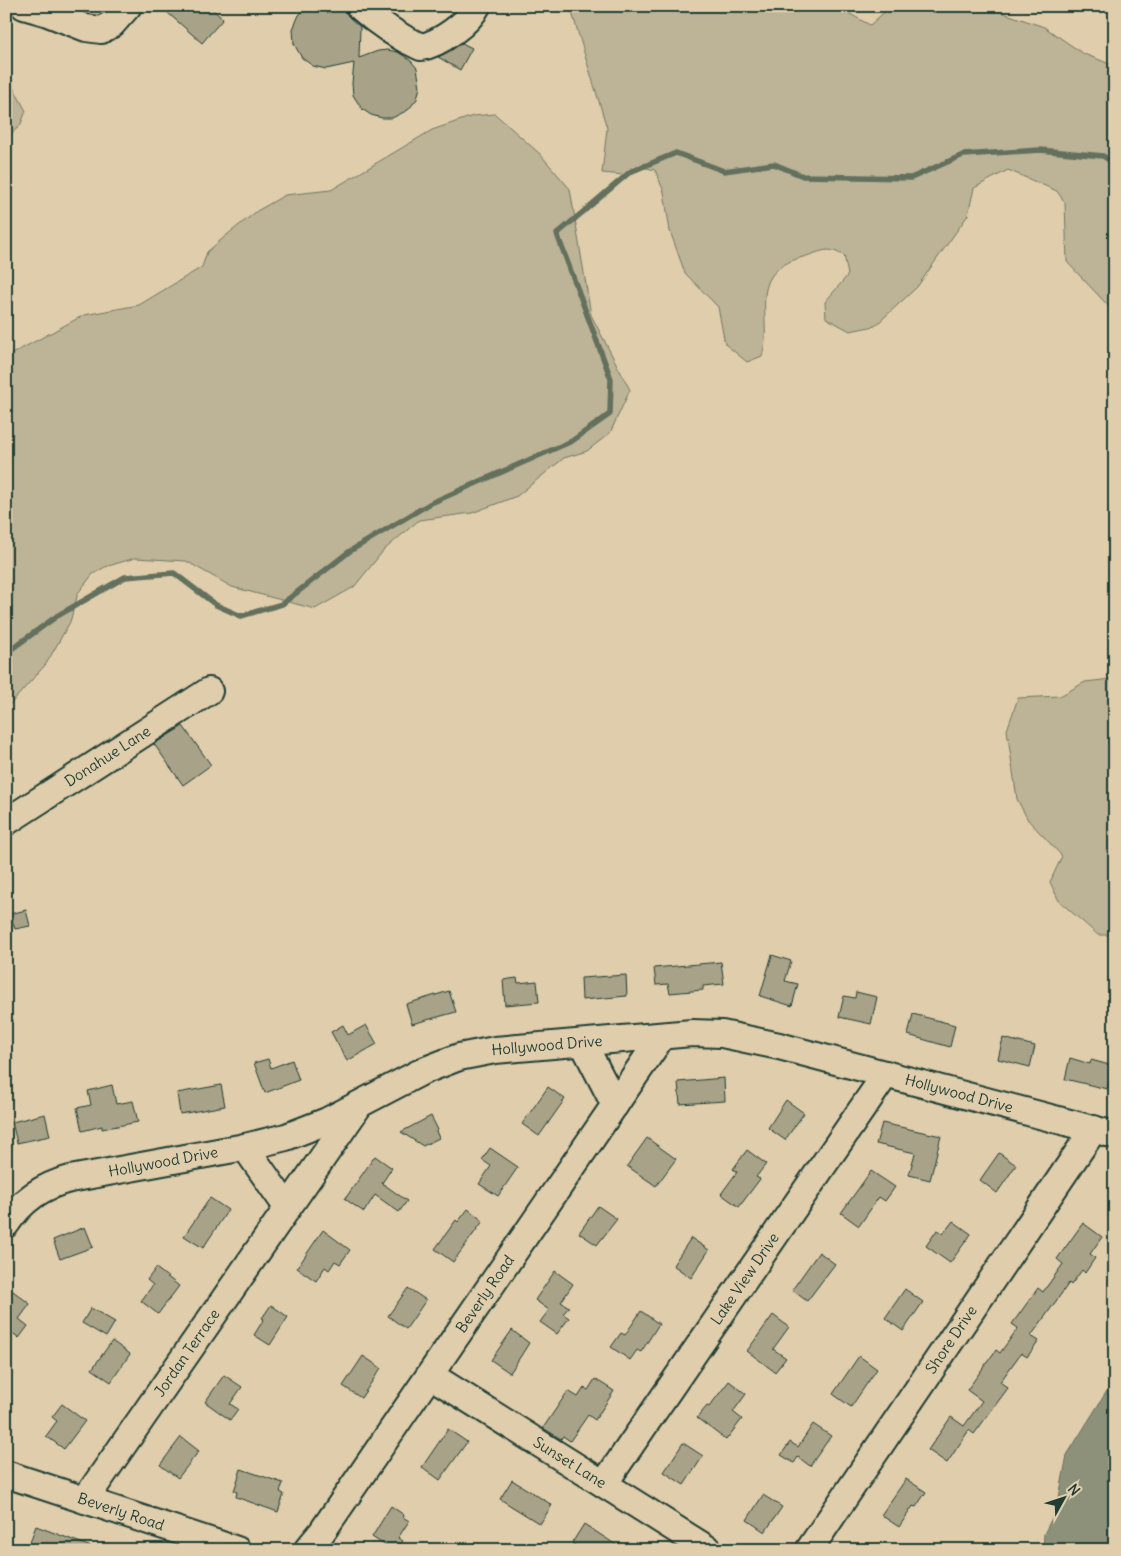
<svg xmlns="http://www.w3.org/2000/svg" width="1121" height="1556" viewBox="0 0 1121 1556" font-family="Delius,sans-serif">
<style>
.green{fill:#bdb396;stroke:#6e7865}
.water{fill:#8e9179;stroke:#626f5d}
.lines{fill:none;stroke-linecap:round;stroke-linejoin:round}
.stream{stroke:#626f5d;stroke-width:5.5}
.building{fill:#a7a288;stroke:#1f3d34}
.minor-casing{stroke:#1f3d34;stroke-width:30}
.minor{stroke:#e0cdab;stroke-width:26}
.rail{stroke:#1f3d34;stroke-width:4}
.labels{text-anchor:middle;stroke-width:4.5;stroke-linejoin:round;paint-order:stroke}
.street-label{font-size:15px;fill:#1f3d34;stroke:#e0cdab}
</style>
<rect width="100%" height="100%" fill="#e0cdab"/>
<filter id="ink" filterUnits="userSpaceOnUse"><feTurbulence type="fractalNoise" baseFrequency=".02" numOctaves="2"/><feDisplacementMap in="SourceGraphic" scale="10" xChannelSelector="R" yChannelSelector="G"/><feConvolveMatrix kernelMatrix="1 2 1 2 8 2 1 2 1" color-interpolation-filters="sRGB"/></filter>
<g filter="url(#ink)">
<!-- green -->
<g class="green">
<path d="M570,6H832L837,7L870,25L891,6H990L998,11L1044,27L1084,54L1115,66V313L1067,262L1065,203L1057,191L1008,170L974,188L968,215L917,287L875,326L850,331L826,318L825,302L848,275L844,255C840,254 834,250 829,250C821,250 811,255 803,257C744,273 774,316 762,356L747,362L725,344L718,307L685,273L670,231L664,192L655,170L634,165L624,175L602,173L607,128Z"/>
<path d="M6,81L12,85L26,111L20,126L6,138Z"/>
<path d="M495,114L540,154L570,189L591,315L630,390L610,433L587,451L564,458L517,496L472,513L419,520L384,550L354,587L315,609L232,587L186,561L135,558L105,567L93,574L78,593L70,622L46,664L6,709V591L10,586L9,573L6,568V357L84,315L139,305L202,267L207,252L228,234L257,211L285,195L331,190L432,130L473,116Z"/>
<path d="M1111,679L1115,681V935H1098L1059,901L1050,882L1062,856L1028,820L1017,799L1007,730L1018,698L1060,696L1085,682Z"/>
</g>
<!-- water -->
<path class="water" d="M1115,1378V1550H1043L1044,1534L1057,1508L1067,1455Z"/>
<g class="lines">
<!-- stream -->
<path class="stream" d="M6,653L57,616L125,577L174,573L216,605L241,616L282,604L350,551L431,503L572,441L610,414L611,379L557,234L630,172L676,153L724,171L774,164L803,176L911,178L963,155L1040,150L1103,156L1115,164"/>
</g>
<!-- building -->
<g class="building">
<path d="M160,6H209L223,19L202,43Z"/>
<path d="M308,6H344L345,11L349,17L360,27L359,58L378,51L387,50L398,52L410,60L417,68L420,87L417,99L408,110L392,118H382L371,115L362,109L353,95L352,83L354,63L326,69L313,66L302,58L294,44L293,29L299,15Z"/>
<path d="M462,43L472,48L460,70L438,57Z"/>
<path d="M183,726L211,765L183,785L154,744Z"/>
<path d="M26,910L30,926L15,929L10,914Z"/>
<path d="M772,955L791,961L785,981L798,984L792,1006L760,996Z"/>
<path d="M721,962L724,984L703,986V990L670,993L668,984L656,985L654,968Z"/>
<path d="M626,975L627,996L582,1000L581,978Z"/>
<path d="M517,978L518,983L537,981L539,1002L505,1005L503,980Z"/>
<path d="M449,991L456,1012L412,1024L406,1004Z"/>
<path d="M856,992L877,997L871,1024L839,1017L844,996L855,998Z"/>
<path d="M913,1014L955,1025L950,1047L908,1035Z"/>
<path d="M343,1025L348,1035L366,1025L377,1044L347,1061L331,1032Z"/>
<path d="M1003,1038L1035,1046L1030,1067L998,1059Z"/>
<path d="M1070,1058L1090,1064L1091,1060L1113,1066L1107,1089L1065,1079Z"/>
<path d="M268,1059L271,1068L292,1060L299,1080L265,1093L254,1063Z"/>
<path d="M724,1078L725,1101L680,1104L678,1082Z"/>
<path d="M112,1085L116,1104L133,1101L138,1122L102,1129V1126L82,1131L77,1108L91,1105L88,1091Z"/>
<path d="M221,1085L225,1106L180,1114L177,1093Z"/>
<path d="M548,1087L565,1099L539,1136L522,1124Z"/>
<path d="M786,1100L804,1113L785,1140L768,1128Z"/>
<path d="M45,1114L50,1136L17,1143L12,1122Z"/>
<path d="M431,1116L438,1130L436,1131L439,1138L423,1146L401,1132Z"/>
<path d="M882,1123L941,1136L930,1180L909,1175L915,1153L876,1144Z"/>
<path d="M647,1138L676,1159L656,1186L627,1166Z"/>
<path d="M490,1148L518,1167L498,1196L479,1184L491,1166L482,1160Z"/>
<path d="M747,1150L766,1164L756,1177L760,1179L739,1207L721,1194L737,1172L733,1169Z"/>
<path d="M999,1153L1016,1165L997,1193L980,1180Z"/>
<path d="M375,1156L392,1168L382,1183L407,1201L399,1212L375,1195L364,1212L345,1199Z"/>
<path d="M871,1171L895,1187L885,1201L879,1197L859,1226L841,1213Z"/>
<path d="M210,1198L228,1210L203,1248L184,1236Z"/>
<path d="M598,1206L617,1219L597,1245L579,1233Z"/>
<path d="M468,1209L483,1221L453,1262L435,1249L456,1220L458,1222Z"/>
<path d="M953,1221L971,1234L950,1263L926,1246L937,1230L943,1234Z"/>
<path d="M1083,1223L1102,1237L1090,1254L1095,1258L1085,1273L1082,1270L1071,1285L1069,1283L1031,1336L1039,1341L1027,1357L1021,1353L1000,1382L1008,1388L974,1434L969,1430L947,1463L928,1450L951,1417L964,1426L982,1401L967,1390L996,1350L1000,1353L1018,1328L1012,1324L1038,1288L1043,1292L1063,1264L1057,1259Z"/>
<path d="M85,1227L93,1247L60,1259L53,1240Z"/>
<path d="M323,1230L350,1250L340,1264L335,1261L329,1270L325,1267L316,1281L297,1268Z"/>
<path d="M691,1238L709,1250L691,1278L673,1265Z"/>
<path d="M819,1252L835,1264L807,1301L792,1290Z"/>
<path d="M156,1268L179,1286L158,1314L141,1301L153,1285L147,1280Z"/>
<path d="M555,1271L573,1284L561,1302L569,1307L563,1314L569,1318L557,1334L540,1322L549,1310L535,1300Z"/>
<path d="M408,1288L426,1300L406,1329L388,1316Z"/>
<path d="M905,1289L923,1302L903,1331L885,1318Z"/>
<path d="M13,1291L30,1304L19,1319L28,1326L19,1338L10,1331L6,1336V1300Z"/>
<path d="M271,1305L288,1317L270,1345L254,1335L264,1319L262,1318Z"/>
<path d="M91,1308L115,1322L106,1337L82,1323Z"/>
<path d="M641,1311L659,1324L641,1352L637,1350L630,1360L611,1347L621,1333L625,1335Z"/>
<path d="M773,1315L789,1327L773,1349L786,1358L775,1372L747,1351Z"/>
<path d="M512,1330L529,1343L510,1373L491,1360Z"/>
<path d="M112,1341L130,1354L111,1382L92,1369Z"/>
<path d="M363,1356L381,1368L361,1398L343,1386Z"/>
<path d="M859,1356L877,1369L851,1407L833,1394Z"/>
<path d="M224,1375L242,1387L230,1404L238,1409L230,1420L205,1402Z"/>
<path d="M595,1379L614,1391L595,1420L588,1415L570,1441L563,1436L561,1439L543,1428L568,1391L578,1397L584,1388L588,1390Z"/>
<path d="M729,1381L746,1394L733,1412L742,1419L726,1440L697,1418L707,1406L709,1407Z"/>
<path d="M62,1404L85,1421L64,1449L46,1436L57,1421L52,1417Z"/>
<path d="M813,1424L831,1436L810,1466L798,1457L794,1463L781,1455L790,1442L798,1447Z"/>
<path d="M448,1429L467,1442L440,1480L422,1467Z"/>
<path d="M181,1437L199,1451L178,1478L160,1465Z"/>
<path d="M683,1443L703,1456L684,1485L664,1472Z"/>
<path d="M241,1469L283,1483L280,1492L284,1494L278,1512L236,1497L237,1492L234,1491Z"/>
<path d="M906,1479L926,1492L916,1507L913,1506L899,1527L881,1515Z"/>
<path d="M512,1480L552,1505L540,1524L500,1499Z"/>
<path d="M763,1495L782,1507L765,1532L747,1520Z"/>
<path d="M391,1506L404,1515L403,1517L409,1521L398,1538L403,1541L397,1550H392L372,1537Z"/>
<path d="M584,1524L624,1550H583L572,1543Z"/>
<path d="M36,1526L94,1548V1550H36L28,1547Z"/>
</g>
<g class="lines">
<!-- minor casing -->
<g class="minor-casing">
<g id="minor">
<path d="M24,6L45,12L86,28L101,30L112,24L128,6"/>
<path d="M359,6C378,23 398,37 421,47C439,44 469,23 477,6"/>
<path id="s1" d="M6,822L209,691"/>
<path d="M583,1043L615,1105"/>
<path d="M245,1147L287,1207"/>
<path id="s2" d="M6,1224C22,1200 42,1186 70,1179L245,1147L286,1137L327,1121L423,1071L459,1057L495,1050L692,1033L722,1034L779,1046L1115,1135"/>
<path id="s3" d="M430,1375L709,1550"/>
<path id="s4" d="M6,1474L237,1550"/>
<path id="s5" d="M604,1484L886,1074"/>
<path id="s6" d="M85,1500L357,1108"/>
<path id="s7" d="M307,1550L322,1532L662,1036"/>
<path id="s8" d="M809,1550L1094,1129"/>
</g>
</g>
<!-- minor -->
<use href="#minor" class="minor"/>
<!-- rail -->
<path class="rail" d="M1112,6L1115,8"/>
</g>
</g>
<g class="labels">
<!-- street labels -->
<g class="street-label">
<text dy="5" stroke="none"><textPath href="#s1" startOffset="121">Donahue Lane</textPath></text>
<text dy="5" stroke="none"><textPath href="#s2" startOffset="580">Hollywood Drive</textPath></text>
<text dy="5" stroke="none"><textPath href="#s2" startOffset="1000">Hollywood Drive</textPath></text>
<text dy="5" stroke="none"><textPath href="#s2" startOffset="175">Hollywood Drive</textPath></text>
<text dy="5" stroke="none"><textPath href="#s5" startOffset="249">Lake View Drive</textPath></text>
<text dy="5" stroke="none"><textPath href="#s7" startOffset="312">Beverly Road</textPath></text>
<text dy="5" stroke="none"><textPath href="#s8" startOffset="254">Shore Drive</textPath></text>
<text dy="5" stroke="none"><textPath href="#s6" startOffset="179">Jordan Terrace</textPath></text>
<text dy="5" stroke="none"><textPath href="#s3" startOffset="165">Sunset Lane</textPath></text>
<text dy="5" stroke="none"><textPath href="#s4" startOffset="121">Beverly Road</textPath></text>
</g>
</g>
<!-- margin -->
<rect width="1121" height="1556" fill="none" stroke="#e0cdab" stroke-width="25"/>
<rect x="12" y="12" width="1096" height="1531" fill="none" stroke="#1f3d34" stroke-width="2" filter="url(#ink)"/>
<!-- north arrow -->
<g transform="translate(1064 1498) rotate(50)" stroke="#e0cdab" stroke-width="4" paint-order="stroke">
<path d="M0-4L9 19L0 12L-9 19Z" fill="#1f3d34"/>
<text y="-8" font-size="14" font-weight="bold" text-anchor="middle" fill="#1f3d34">N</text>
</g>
</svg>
